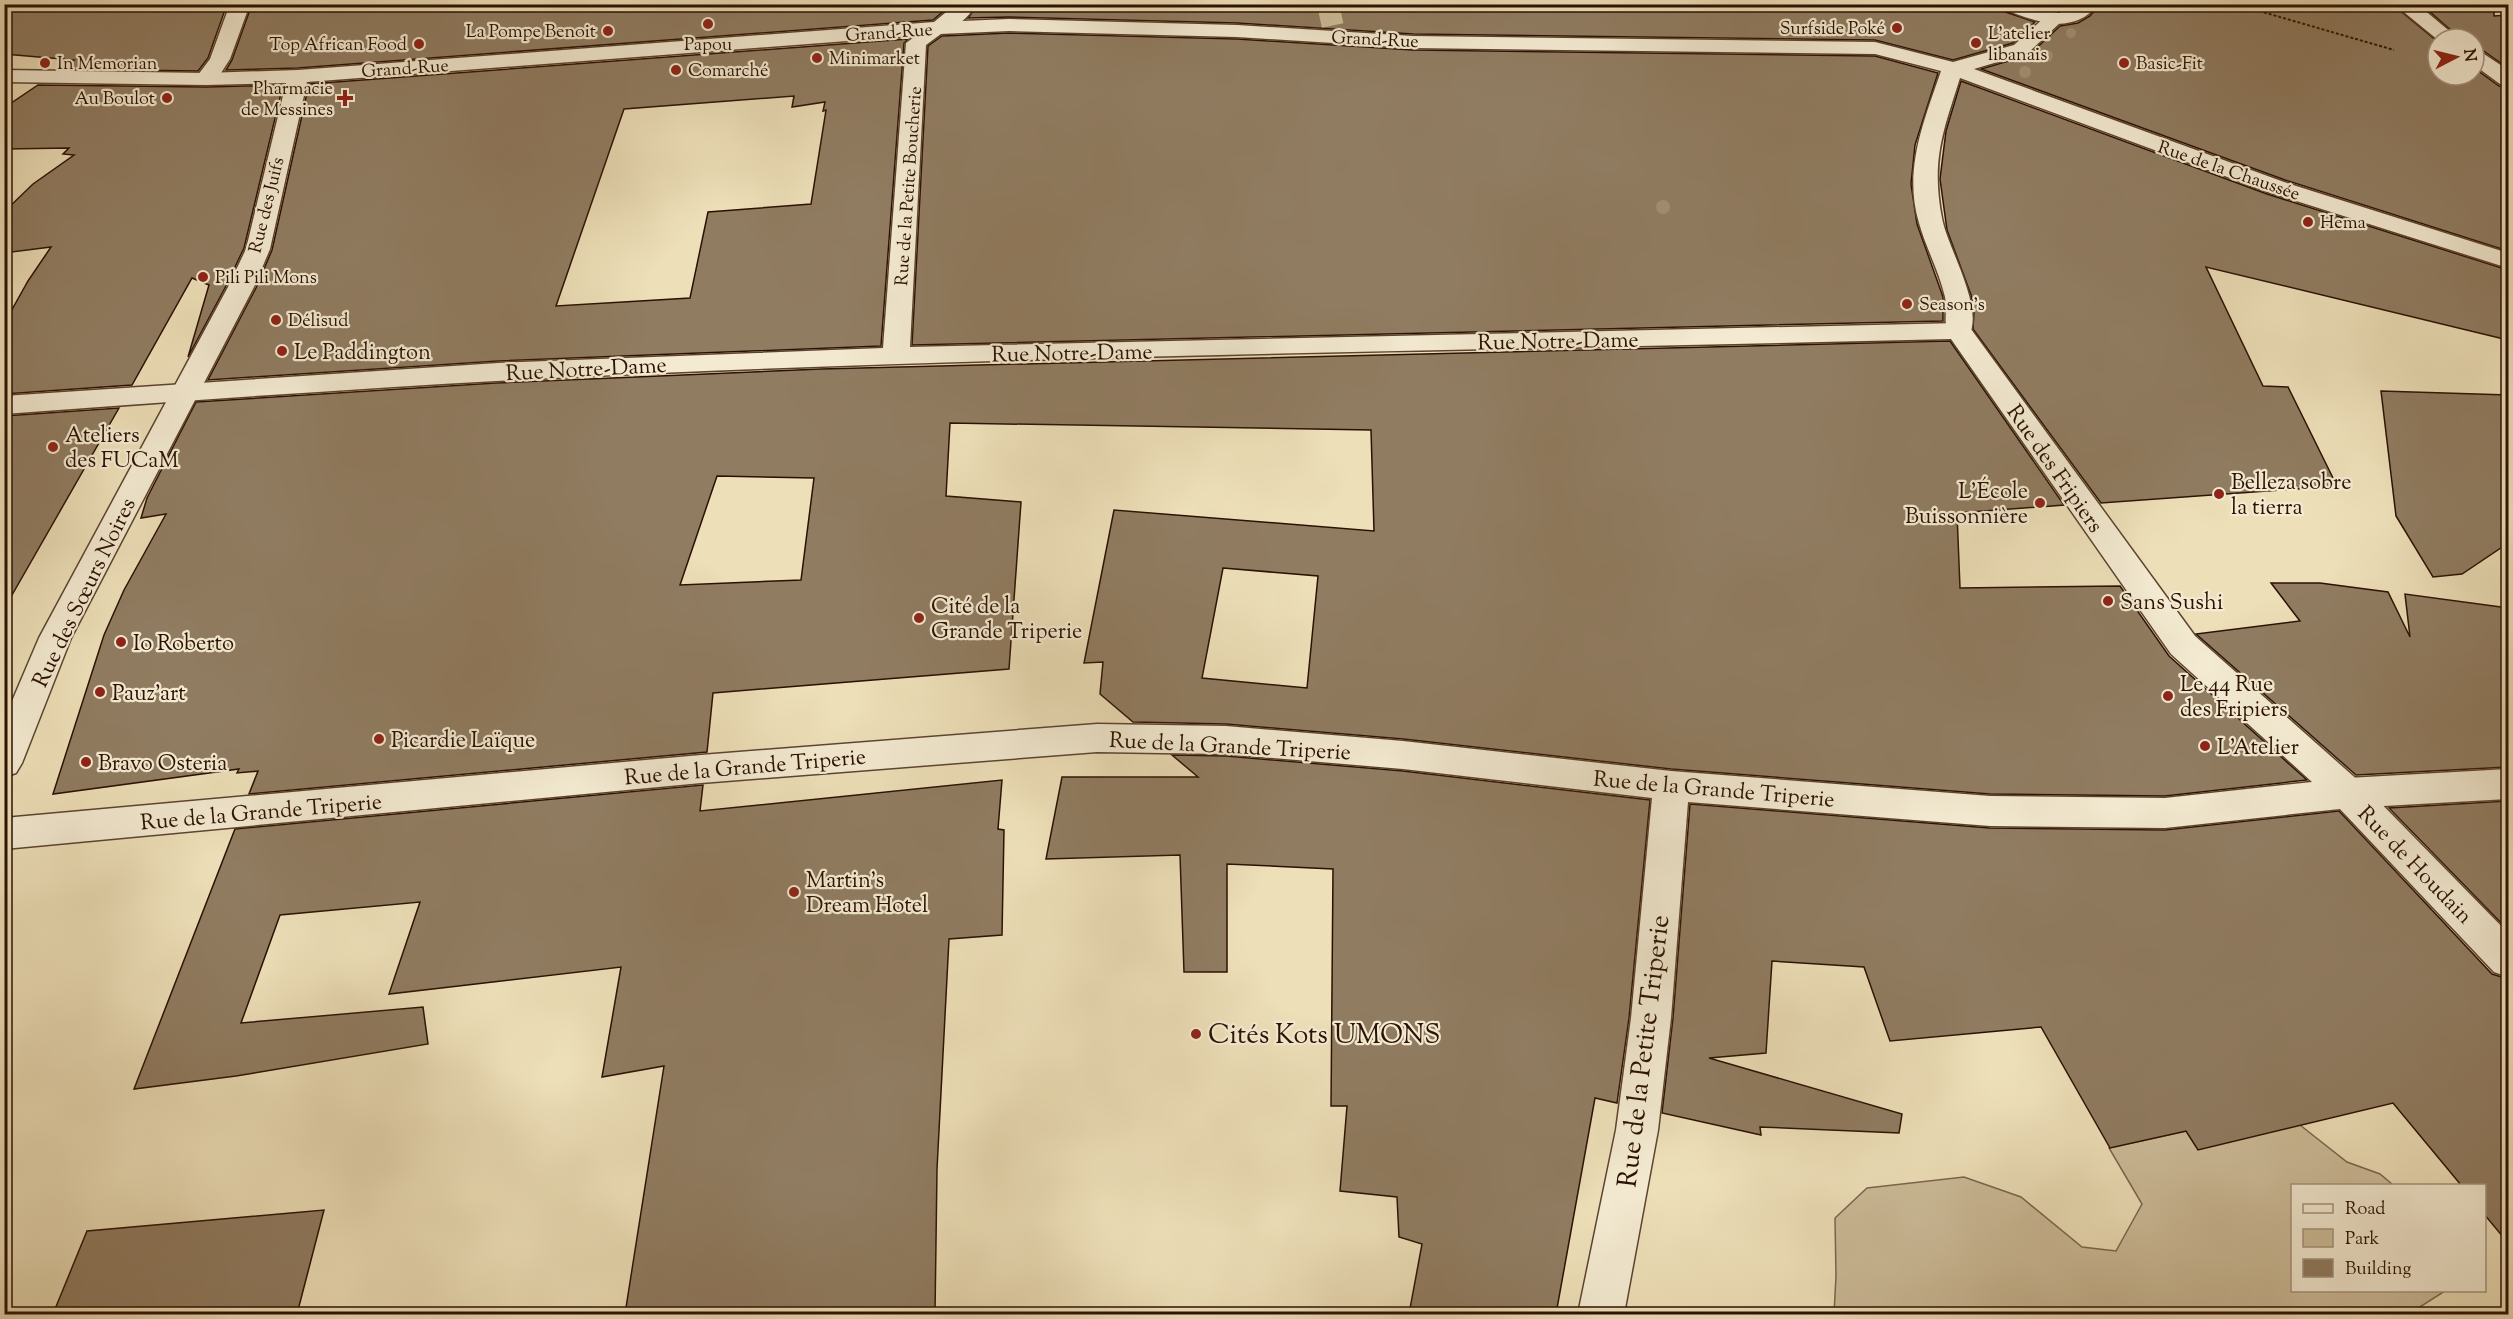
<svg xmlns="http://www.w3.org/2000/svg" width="2513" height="1319" viewBox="0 0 2513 1319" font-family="'Sorts Mill Goudy',serif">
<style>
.green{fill:#ccbc99;stroke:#7c664e;stroke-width:1.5}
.building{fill:#907c61;stroke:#2b1103;stroke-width:1.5;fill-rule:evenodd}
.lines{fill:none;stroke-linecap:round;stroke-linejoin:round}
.pedestrian-tunnel{stroke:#d0c09d;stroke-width:22;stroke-dasharray:22 11;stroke-linecap:butt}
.pedestrian-casing{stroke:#5c4430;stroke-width:3}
.minor-casing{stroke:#5c4430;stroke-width:3}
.tertiary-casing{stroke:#5c4430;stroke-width:3}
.path{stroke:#2b1103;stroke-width:2;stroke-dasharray:3 2;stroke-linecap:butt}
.pedestrian{fill:#f3ead1;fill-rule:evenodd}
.minor{fill:#f3ead1;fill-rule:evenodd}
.tertiary{fill:#f3ead1;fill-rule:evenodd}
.tree{fill:#a18f72}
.poi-dot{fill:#8f2418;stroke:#f3ead1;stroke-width:2}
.labels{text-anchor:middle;stroke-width:4.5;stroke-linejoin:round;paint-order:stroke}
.far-poi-label{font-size:18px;fill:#2b1103;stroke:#f3ead1;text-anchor:start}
.far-street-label{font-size:18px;fill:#2b1103;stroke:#f3ead1}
.street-label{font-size:22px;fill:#2b1103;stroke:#f3ead1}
.poi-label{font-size:22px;fill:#2b1103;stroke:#f3ead1;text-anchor:start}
.near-poi-label{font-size:27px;fill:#2b1103;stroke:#f3ead1;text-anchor:start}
.near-street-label{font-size:27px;fill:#2b1103;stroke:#f3ead1}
</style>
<rect width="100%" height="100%" fill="#eddfb8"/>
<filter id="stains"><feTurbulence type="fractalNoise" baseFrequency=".00333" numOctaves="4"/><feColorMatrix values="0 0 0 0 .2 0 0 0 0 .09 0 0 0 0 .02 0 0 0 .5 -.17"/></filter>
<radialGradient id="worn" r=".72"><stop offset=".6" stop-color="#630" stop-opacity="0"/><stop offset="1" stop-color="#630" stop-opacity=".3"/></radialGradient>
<!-- green -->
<path class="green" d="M2300,1125L2347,1162L2380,1174L2393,1185L2292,1186V1290L2445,1291L2409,1314H1834L1836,1276L1835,1218L1867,1188L1964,1177L2021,1197L2082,1247L2116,1251L2142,1204L2109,1148L2187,1131Z"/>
<!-- building -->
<g class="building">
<path d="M4,4L76,6L227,4L208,58L198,71L61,69L74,60L4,54Z"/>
<path d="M252,4H952L933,20L298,68L226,70L232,60Z"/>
<path d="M978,4H1996L2000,10L2035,22L2013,43L1953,60L1875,40L1413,34L1237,23L1009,17L968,18Z"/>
<path d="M2100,4H2392L2438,42V75H2474V68L2499,86L2508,87V251L2285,180L1981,69L2029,55L2060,26L2078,23L2090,16Z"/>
<path d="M2421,4H2494V16L2508,15V68L2482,50L2474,48V39H2461Z"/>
<path d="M1009,33L1237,39L1413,50L1875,56L1938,73L1915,145L1911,184L1917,224L1943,297V321L912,345L928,46L942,36Z"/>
<path d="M908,39L904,43L881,346L498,361L208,380L256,288L272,250L309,84ZM794,96L792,107L825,102L823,111L826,110L811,204L708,212L690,298L556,306L624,109Z"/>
<path d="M1961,81L2267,194L2508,270V340L2206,267L2263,386L2288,387L2337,486L2101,503L1973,329L1974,311L1971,295L1947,230L1940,179L1946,131Z"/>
<path d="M38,85L206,87L283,85L244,248L226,286L188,357L209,285L192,278L132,385L4,394V324L28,281L51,247L4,253V212L33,184L74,155L63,154L69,148L4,149V108Z"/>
<path d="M1950,341L2064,505L1957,513L1960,588L2120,586L2169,656L2307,780L2165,796L1990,794L1671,769L1403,739L1226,724L1133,722L1100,694L1103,662L1084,663L1114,510L1374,531L1371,430L950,423L946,496L1021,502L1009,669L713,693L707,752L249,794L258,771L237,773L239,769L53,794L104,635L124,590L166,514L141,518L147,498L196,402L496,383L821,369ZM717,476L814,478L801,580L680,585ZM1223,568L1318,576L1307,688L1202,678Z"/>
<path d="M2381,391L2508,395V543L2462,574L2433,577L2396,516Z"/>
<path d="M119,408L4,609V416Z"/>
<path d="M2271,583H2320L2388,592L2410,637L2405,594L2508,608V767L2356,775L2196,634L2300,621Z"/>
<path d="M1172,755L1226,756L1403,771L1650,800L1629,1018L1617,1103L1595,1098L1556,1314H1409L1422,1244L1399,1237L1397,1197L1340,1191L1347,1106H1331L1333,869L1227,864V972H1184L1180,855L1046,859L1062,777H1198Z"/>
<path d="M1002,780L998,829L1004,830L1002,935L949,939L937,1169L935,1314H625L664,1066L602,1077L621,967L389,994L420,902L280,915L241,1023L423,1007L428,1044L236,1076L134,1089L235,829L703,785L700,811Z"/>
<path d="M2508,801V930L2389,808Z"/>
<path d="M1690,804L1990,828L2165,830L2339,811L2492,974L2508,979V1243L2484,1214V1185H2461L2393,1103L2198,1150L2186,1131L2110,1148L2041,1027L1890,1041L1864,967L1772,961L1766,1053L1709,1058L1902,1114L1899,1133L1760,1127L1761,1135L1662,1113L1673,1018Z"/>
<path d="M324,1210L297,1314H53L87,1231Z"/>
</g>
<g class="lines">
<!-- pedestrian-tunnel -->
<path class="pedestrian-tunnel" d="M1328,4L1333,27"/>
<!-- pedestrian casing -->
<g class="pedestrian-casing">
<g id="pedestrian">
<path d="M2053,14L2060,16L2063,20L2028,53L1974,69L2284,182L2508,253V268L2268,192L1960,78C1943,132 1931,160 1942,218C1947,247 1986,310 1968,337L1959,339L1950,337C1942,325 1948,310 1945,297C1939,271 1926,248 1919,223C1903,170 1924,121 1941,71L1875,54L1413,48L1237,37L1009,31L939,34L932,32L929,28L932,24L939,22L1009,19L1237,25L1413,36L1875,42L1953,62L2014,45L2046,16Z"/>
<path d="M2508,769V799L2348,808L2335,803L2330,793L2335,783L2348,778Z"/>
</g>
</g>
<!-- minor casing -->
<g class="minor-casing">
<g id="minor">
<path d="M230,4H250L230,59L214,84H198L195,79L210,59Z"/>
<path d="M1998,4H2027L2059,13L2075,4H2098C2073,38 2031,20 2001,8Z"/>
<path d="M2394,4H2417L2459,39L2438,40Z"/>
<path d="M939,22L946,24L949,28L926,45L910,347L1959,323L1968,325L2195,636L2361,783L2508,933V977L2494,972L2340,809L2165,828L1990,826L1688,802L1671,1018L1658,1130L1624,1314H1578L1616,1130L1631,1018L1652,798L1403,769L1226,754L1097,752L701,783L4,849V818L701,755L1097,724L1226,726L1403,741L1671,771L1990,796L2165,798L2312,782L2171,654L1951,339C1521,350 1090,354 659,373C441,382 223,398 4,414V396L498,363L883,348L906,43L932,24Z"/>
<path d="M2474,50L2481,52L2508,70V85L2500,84L2474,65Z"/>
</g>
</g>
<!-- tertiary casing -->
<g class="tertiary-casing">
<path id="tertiary" d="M956,4H976C969,18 954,30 939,34L307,82L270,249L254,287L71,638L22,763L16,773L4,777V720L39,638L228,287L246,249L286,83L206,85L4,82V70L206,73L298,70L934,22Z"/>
</g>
<!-- path -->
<path class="path" d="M2235,4L2394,50"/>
<!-- pedestrian -->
<use href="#pedestrian" class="pedestrian"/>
<!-- minor -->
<use href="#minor" class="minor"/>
<!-- tertiary -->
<use href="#tertiary" class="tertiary"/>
</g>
<!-- trees -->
<g class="tree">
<circle cx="2071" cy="33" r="5"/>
<circle cx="2047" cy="56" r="6"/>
<circle cx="2025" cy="72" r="6"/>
<circle cx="1663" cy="207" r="7"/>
</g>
<!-- markers -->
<g class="poi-dot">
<circle cx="708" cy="24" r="6"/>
<circle cx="1897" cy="28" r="6"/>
<circle cx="608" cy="31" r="6"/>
<circle cx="1976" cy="43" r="6"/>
<circle cx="419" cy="44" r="6"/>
<circle cx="817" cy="58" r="6"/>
<circle cx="45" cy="63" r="6"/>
<circle cx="2124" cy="63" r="6"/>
<circle cx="676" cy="70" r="6"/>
<circle cx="167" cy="98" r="6"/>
<path d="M342 89h6v6h6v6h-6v6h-6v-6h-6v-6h6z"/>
<circle cx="2308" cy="222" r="6"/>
<circle cx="203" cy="277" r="6"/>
<circle cx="1907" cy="304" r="6"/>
<circle cx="276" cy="320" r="6"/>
<circle cx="282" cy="351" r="6"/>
<circle cx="53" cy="447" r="6"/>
<circle cx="2219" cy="494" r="6"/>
<circle cx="2040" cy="503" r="6"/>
<circle cx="2108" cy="601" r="6"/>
<circle cx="919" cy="618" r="6"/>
<circle cx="121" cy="642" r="6"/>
<circle cx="100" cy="692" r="6"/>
<circle cx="2168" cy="696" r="6"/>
<circle cx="379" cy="739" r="6"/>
<circle cx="2205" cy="746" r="6"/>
<circle cx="86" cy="762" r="6"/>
<circle cx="794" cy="892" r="6"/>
<circle cx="1196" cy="1034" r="6"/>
</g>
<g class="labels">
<!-- far-poi labels -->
<g class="far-poi-label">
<text x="1885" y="34" text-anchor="end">Surfside Poké</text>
<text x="596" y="37" text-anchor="end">La Pompe Benoit</text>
<text x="1988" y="39">L'atelier<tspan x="1988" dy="21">libanais</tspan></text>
<text x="407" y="50" text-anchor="end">Top African Food</text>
<text x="708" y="50" text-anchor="middle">Papou</text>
<text x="829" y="64">Minimarket</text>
<text x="57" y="69">In Memorian</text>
<text x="2136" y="69">Basic-Fit</text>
<text x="688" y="76">Comarché</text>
<text x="333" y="94" text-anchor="end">Pharmacie<tspan x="333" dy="21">de Messines</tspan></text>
<text x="155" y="104" text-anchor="end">Au Boulot</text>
<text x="2320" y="228">Hema</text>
<text x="215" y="283">Pili Pili Mons</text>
<text x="1919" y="310">Season's</text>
<text x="288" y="326">Délisud</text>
</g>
<!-- far-street labels -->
<g class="far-street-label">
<text transform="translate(889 32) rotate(-4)" y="6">Grand-Rue</text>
<text transform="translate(1375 39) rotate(3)" y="6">Grand-Rue</text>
<text transform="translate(405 68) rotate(-4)" y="6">Grand-Rue</text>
<text transform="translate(2229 170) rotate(19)" y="6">Rue de la Chaussée</text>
<text transform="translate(908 186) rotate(-86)" y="6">Rue de la Petite Boucherie</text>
<text transform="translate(266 205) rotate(-76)" y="6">Rue des Juifs</text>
</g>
<!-- street labels -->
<g class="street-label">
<text transform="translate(1558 340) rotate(-1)" y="8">Rue Notre-Dame</text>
<text transform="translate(1072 352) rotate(-1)" y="8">Rue Notre-Dame</text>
<text transform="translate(586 368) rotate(-3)" y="8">Rue Notre-Dame</text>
<text transform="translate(2056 468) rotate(55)" y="8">Rue des Fripiers</text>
<text transform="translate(83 592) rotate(-64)" y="8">Rue des Sœurs Noires</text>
<text transform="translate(1230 745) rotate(3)" y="8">Rue de la Grande Triperie</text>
<text transform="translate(745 766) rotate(-5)" y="8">Rue de la Grande Triperie</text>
<text transform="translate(1714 788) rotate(5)" y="8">Rue de la Grande Triperie</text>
<text transform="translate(261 811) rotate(-5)" y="8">Rue de la Grande Triperie</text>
<text transform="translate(2416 864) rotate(46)" y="8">Rue de Houdain</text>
</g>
<!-- poi labels -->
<g class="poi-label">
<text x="294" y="359">Le Paddington</text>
<text x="65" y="442">Ateliers<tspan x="65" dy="25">des FUCaM</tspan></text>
<text x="2231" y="489">Belleza sobre<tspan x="2231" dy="25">la tierra</tspan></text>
<text x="2028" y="498" text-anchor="end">L'École<tspan x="2028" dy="25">Buissonnière</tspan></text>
<text x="2120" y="609">Sans Sushi</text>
<text x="931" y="613">Cité de la<tspan x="931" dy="25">Grande Triperie</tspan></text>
<text x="133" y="650">Io Roberto</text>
<text x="2180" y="691">Le 44 Rue<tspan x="2180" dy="25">des Fripiers</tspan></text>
<text x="112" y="700">Pauz'art</text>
<text x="391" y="747">Picardie Laïque</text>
<text x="2217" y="754">L'Atelier</text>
<text x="98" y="770">Bravo Osteria</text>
<text x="806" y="887">Martin's<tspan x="806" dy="25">Dream Hotel</tspan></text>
</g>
<!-- near-poi labels -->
<g class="near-poi-label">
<text x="1208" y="1043">Cités Kots UMONS</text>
</g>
<!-- near-street labels -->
<g class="near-street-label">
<text transform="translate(1643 1051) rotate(-83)" y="9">Rue de la Petite Triperie</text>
</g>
</g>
<!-- margin -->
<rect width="2513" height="1319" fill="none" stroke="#eddfb8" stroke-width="24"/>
<rect x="6" y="6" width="2501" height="1307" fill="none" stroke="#2b1103" stroke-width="3"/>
<rect x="12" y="12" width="2489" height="1295" fill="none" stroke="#2b1103" stroke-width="1.5"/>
<!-- legend -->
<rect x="2291" y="1184" width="195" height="108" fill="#f3ead1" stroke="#a3937f" stroke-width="1.5"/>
<rect x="2303" y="1204" width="30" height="9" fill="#f3ead1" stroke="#a3937f" stroke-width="1.5"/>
<text x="2345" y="1214" font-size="18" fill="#2b1103">Road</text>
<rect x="2303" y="1229" width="30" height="18" fill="#ccbc99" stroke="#a3937f" stroke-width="1.5"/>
<text x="2345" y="1244" font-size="18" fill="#2b1103">Park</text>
<rect x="2303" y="1259" width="30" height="18" fill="#907c61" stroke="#a3937f" stroke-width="1.5"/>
<text x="2345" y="1274" font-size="18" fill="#2b1103">Building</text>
<!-- north arrow -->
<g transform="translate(2456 57) rotate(83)"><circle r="28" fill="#f3ead1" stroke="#a3937f" stroke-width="1.5"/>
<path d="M0-4.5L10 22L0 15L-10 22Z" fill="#8f2418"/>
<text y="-9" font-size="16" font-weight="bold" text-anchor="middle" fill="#2b1103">N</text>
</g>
<rect width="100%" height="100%" filter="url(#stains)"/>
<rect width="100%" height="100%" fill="url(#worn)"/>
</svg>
